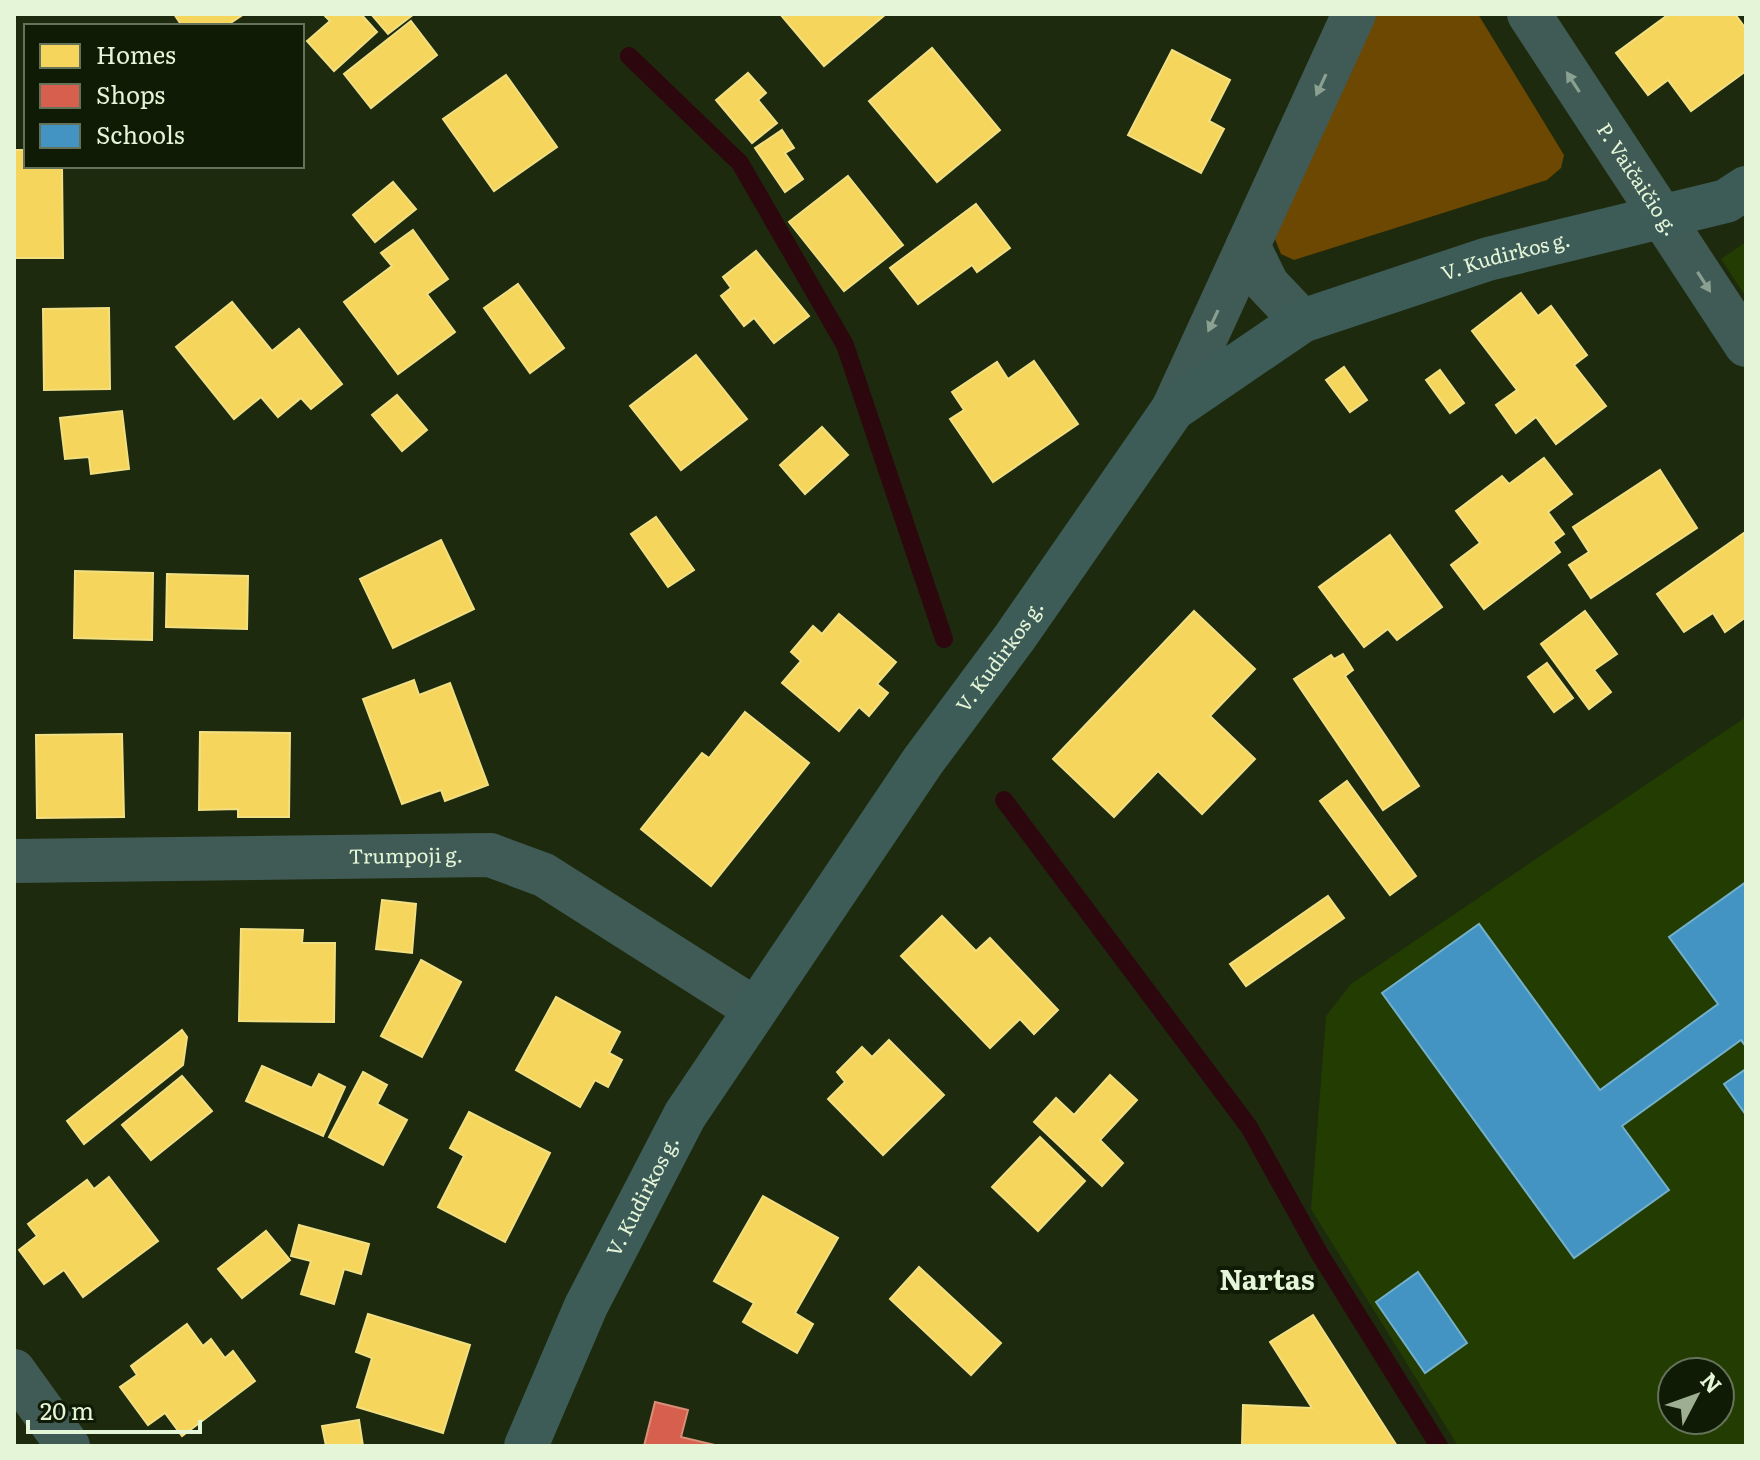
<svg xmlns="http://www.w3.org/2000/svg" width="1760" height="1460" viewBox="0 0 1760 1460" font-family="Literata,serif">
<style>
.built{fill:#223c02;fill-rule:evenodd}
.green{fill:#6d4802}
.homes{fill:#f6d55c;stroke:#f1df81;stroke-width:2}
.shops{fill:#d6604d;stroke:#da8d77;stroke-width:2}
.schools{fill:#4393c3;stroke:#73b0c9;stroke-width:2}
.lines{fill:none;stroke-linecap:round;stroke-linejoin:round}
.stream{stroke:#2d070e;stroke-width:18}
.minor{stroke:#405b55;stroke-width:44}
.secondary{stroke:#3e5c57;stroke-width:44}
.oneway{fill:#8aa090}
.labels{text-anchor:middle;stroke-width:8;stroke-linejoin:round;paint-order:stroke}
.street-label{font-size:20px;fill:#e4f5d8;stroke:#101b06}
.district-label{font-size:28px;font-weight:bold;fill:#e4f5d8;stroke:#101b06}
</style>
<rect width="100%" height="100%" fill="#1d2a0d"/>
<!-- built -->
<g class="built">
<path d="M1746,242V297L1721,259Z"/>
<path d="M1746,717V1446H1458L1311,1209L1326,1016L1351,984ZM1672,1372H1720V1420H1672Z"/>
</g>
<!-- green -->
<path class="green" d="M1373,14H1478L1564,155L1561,168L1547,180L1294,260L1281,254L1274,237Z"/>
<!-- homes -->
<g class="homes">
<path d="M174,14H244L226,26H182Z"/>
<path d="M323,14H361L377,32L334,71L307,41L330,21Z"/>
<path d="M371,14H414L388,34Z"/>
<path d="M780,14H886L824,66Z"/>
<path d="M1669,14H1735L1746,29V71L1691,111L1668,80L1648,95L1616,53Z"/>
<path d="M411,21L437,55L371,108L344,74Z"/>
<path d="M932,48L1000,130L937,182L869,101Z"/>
<path d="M1172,50L1230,80L1209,121L1224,129L1201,173L1128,135Z"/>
<path d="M748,73L766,93L758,100L777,123L752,143L716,100Z"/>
<path d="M506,75L557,147L494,191L443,119Z"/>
<path d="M782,130L794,148L785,153L803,179L785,192L755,148Z"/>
<path d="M14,150H26V166H62L63,258H14Z"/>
<path d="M848,176L903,245L844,291L789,222Z"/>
<path d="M393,182L416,209L375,242L353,215Z"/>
<path d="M976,204L1010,248L977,272L972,265L918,304L890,268Z"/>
<path d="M413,230L448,279L427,294L455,332L398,374L344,302L392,266L381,253Z"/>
<path d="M756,251L809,316L774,343L754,318L744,326L721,296L731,288L723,277Z"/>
<path d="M518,284L564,348L530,373L484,308Z"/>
<path d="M1521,293L1538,316L1551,306L1587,355L1574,365L1606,406L1556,444L1536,417L1516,433L1496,405L1517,390L1472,331Z"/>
<path d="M232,302L272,351L299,329L342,384L311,409L301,398L278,417L261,397L234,419L176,347Z"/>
<path d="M109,308L110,389L44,390L43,309Z"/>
<path d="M696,355L747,419L681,470L630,406Z"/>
<path d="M1034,361L1078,424L993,482L950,419L964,410L952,392L997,362L1008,379Z"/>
<path d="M1344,367L1367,400L1350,412L1326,380Z"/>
<path d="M1440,370L1464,403L1450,413L1426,380Z"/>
<path d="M397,395L427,430L402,451L372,415Z"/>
<path d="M122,411L129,469L91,474L89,457L65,459L60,418Z"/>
<path d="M822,427L848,455L805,494L780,465Z"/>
<path d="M1544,458L1572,494L1548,512L1564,534L1553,542L1560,552L1484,609L1451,565L1480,543L1456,511L1502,476L1509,484Z"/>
<path d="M1660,470L1697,528L1591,598L1569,565L1589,552L1573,527Z"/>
<path d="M656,517L694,570L668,587L631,534Z"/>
<path d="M1744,533L1746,536V617L1725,632L1713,613L1684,632L1657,594Z"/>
<path d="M1390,535L1442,607L1397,640L1388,629L1364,647L1319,587Z"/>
<path d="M441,540L474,609L393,648L360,579Z"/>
<path d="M75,571L153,573L152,640L74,638Z"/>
<path d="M167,574L248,576L247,629L166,627Z"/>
<path d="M1194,611L1255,669L1210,716L1255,759L1202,814L1158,771L1114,817L1053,759Z"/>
<path d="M1585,611L1617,654L1594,670L1611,692L1589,709L1541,644Z"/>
<path d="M839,614L896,662L877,684L888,693L869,716L859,707L839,731L782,683L801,661L791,652L813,626L822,634Z"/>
<path d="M1343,654L1353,670L1345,676L1419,786L1383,810L1294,679L1331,655L1334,659Z"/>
<path d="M1547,663L1573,698L1554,712L1528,677Z"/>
<path d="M414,680L419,695L450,683L488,785L445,801L441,790L402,804L363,699Z"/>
<path d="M745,712L809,763L711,886L641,829L702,753L709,758Z"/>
<path d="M200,732L290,733L289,817H238V809L199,810Z"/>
<path d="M122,734L124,817L37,818L36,735Z"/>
<path d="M1347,781L1416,876L1390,895L1320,801Z"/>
<path d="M1328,896L1344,918L1246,986L1230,964Z"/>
<path d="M382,900L416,904L412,953L376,949Z"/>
<path d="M942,916L976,951L990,938L1058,1010L1034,1034L1020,1019L990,1048L901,956Z"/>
<path d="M241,929L303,930L302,943H335L334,1022L239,1021Z"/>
<path d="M421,960L461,982L422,1057L381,1036Z"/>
<path d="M556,997L620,1032L609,1053L622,1060L608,1087L595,1080L580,1107L516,1070Z"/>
<path d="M182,1030L187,1037L183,1065L84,1144L67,1121Z"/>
<path d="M889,1040L944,1095L883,1155L828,1099L845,1082L837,1072L862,1047L872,1057Z"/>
<path d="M262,1066L312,1088L319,1074L345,1087L323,1136L246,1101Z"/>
<path d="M363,1072L387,1085L377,1104L407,1120L383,1165L329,1137Z"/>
<path d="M1110,1075L1137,1100L1100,1140L1123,1163L1102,1186L1034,1122L1056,1098L1074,1115Z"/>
<path d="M182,1076L212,1111L151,1160L122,1125Z"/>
<path d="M469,1112L550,1153L505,1242L438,1207L464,1156L450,1148Z"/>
<path d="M1040,1137L1085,1181L1038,1231L992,1187Z"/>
<path d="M109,1177L158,1241L83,1297L64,1270L44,1284L19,1250L37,1236L28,1224L87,1180L94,1189Z"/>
<path d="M763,1196L838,1238L795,1313L813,1324L797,1353L743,1322L754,1303L714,1281Z"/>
<path d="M299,1225L369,1244L361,1274L344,1269L334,1304L301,1294L311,1261L291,1256Z"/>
<path d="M266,1231L290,1260L242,1298L218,1269Z"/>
<path d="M919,1267L1001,1343L971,1375L890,1299Z"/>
<path d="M368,1314L470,1345L443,1433L357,1407L372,1358L356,1352Z"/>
<path d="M1313,1315L1397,1446H1242L1243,1405L1312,1408L1270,1342Z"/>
<path d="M187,1324L203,1346L211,1339L225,1358L233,1351L255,1381L182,1436L165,1413L148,1425L120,1387L137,1375L131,1366Z"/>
<path d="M359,1420L363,1446H326L322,1426Z"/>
</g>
<!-- shops -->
<path class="shops" d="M655,1402L688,1410L681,1437L719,1446H644Z"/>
<!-- schools -->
<g class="schools">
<path d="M1746,882V1047L1741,1040L1622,1126L1669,1190L1574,1258L1382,993L1479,924L1600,1090L1718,1004L1669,937Z"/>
<path d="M1746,1069V1115L1724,1084Z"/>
<path d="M1418,1272L1467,1343L1425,1373L1376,1302Z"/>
</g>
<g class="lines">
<!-- stream -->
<g class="stream">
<path d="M629,56L740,163L845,345L944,639"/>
<path d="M1004,800L1249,1127L1319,1253L1439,1446"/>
</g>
<!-- minor -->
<g class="minor">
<path id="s1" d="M1529,14L1746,345"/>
<path d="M1248,245L1267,284L1302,321"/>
<path d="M1173,409L1354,14"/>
<path id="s2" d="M14,861L490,855L544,875L755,1009"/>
<path d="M14,1371L68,1446"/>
</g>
<!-- secondary -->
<path class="secondary" id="s3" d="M526,1446L586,1306L685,1115L923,761L1015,637L1173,409L1302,321L1488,259L1726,201L1746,188"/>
</g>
<!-- one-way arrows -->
<defs><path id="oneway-solid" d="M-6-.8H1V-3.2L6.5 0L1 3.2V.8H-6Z" transform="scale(2)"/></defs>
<g class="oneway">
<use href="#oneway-solid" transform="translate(1573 82) rotate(-123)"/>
<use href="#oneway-solid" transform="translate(1321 85) rotate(115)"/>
<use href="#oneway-solid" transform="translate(1704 282) rotate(57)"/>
<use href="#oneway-solid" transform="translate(1213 321) rotate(115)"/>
</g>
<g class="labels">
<!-- street labels -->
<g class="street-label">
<text dy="7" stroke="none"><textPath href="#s1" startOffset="198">P. Vaičaičio g.</textPath></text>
<text dy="7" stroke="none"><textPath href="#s3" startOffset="1596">V. Kudirkos g.</textPath></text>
<text dy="7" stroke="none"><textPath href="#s3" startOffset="924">V. Kudirkos g.</textPath></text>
<text dy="7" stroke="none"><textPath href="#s2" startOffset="392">Trumpoji g.</textPath></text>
<text dy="7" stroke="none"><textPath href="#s3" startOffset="276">V. Kudirkos g.</textPath></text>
</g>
<!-- district labels -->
<g class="district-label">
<text x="1267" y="1290">Nartas</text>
</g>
</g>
<!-- border -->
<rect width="1760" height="1460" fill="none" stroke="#e4f5d8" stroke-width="32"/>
<!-- legend -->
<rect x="24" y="24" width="280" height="144" fill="#101b06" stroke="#65725a" stroke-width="2"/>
<rect x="40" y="44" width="40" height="24" fill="#f6d55c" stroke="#65725a" stroke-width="2"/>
<text x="96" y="64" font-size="24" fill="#e4f5d8">Homes</text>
<rect x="40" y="84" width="40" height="24" fill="#d6604d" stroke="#65725a" stroke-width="2"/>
<text x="96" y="104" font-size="24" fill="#e4f5d8">Shops</text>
<rect x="40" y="124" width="40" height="24" fill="#4393c3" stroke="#65725a" stroke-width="2"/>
<text x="96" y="144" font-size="24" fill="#e4f5d8">Schools</text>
<!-- north arrow -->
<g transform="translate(1696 1396) rotate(49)"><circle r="38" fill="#101b06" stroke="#65725a" stroke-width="2"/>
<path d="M0-6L14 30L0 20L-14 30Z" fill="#9eae91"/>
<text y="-12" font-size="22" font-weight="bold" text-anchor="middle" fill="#e4f5d8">N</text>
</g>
<!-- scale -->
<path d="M28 1420v12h172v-12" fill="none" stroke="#e4f5d8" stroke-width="4"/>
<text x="40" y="1420" font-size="24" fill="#e4f5d8" stroke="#101b06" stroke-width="6" paint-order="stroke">20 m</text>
</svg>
